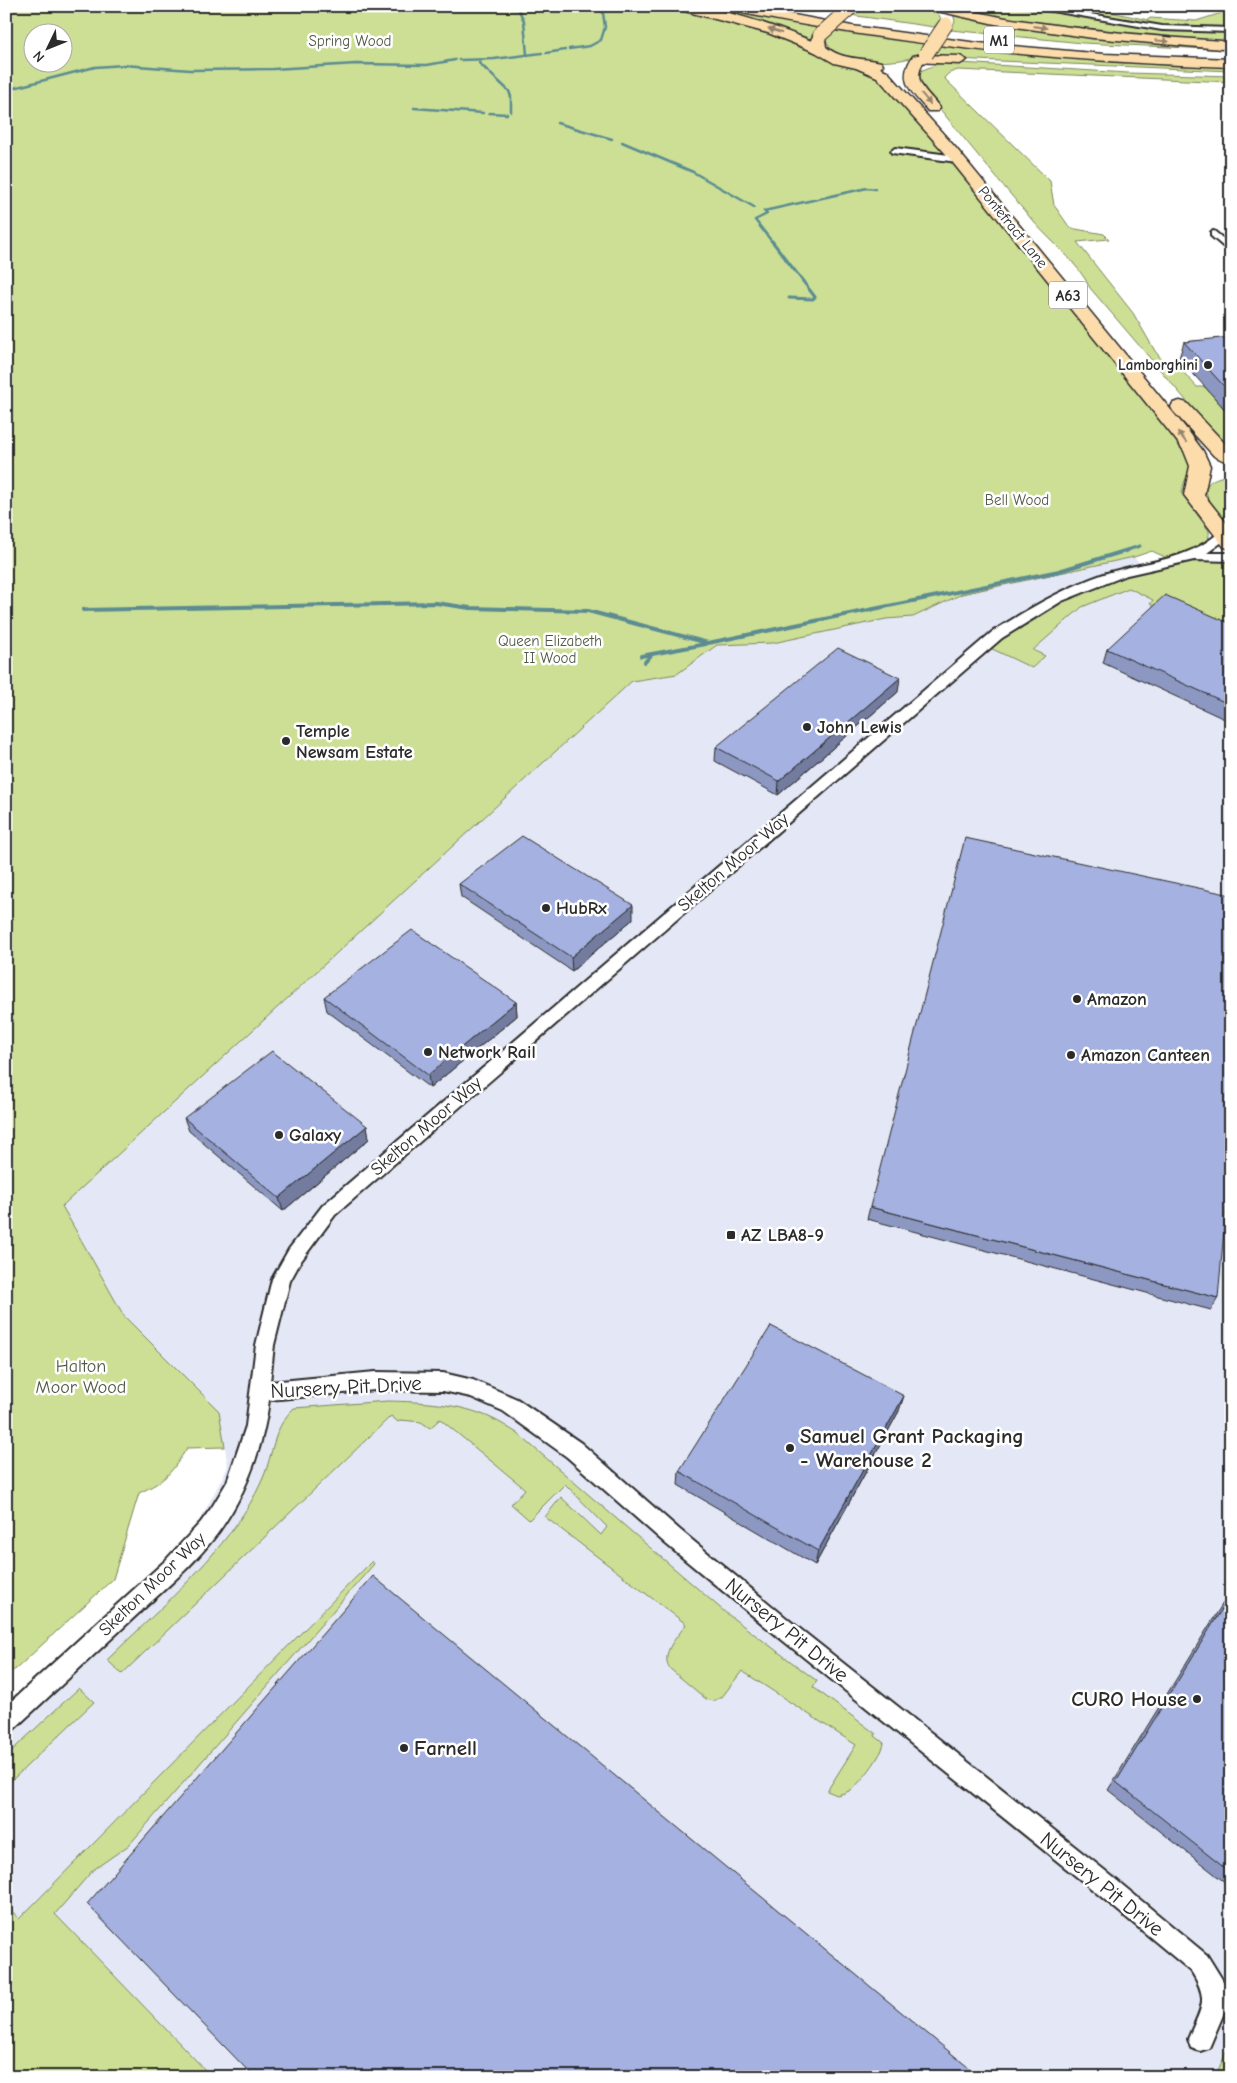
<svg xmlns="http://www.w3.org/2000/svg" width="1237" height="2083" viewBox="0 0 1237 2083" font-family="'Comic Neue',sans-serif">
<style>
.built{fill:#e4e8f6}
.green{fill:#ccdf94;stroke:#7c8560;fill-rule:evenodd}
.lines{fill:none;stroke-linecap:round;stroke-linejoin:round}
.stream-far2{stroke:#5c8c92;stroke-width:2.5}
.stream-far1{stroke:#5c8c92;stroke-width:3}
.stream{stroke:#5c8c92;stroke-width:4}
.minor-casing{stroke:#2b2b2b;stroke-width:4}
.trunk-casing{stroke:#2b2b2b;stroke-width:3}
.motorway-casing{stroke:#2b2b2b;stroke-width:3}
.minor{fill:#fff;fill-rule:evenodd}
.trunk{fill:#fddcac;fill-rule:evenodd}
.motorway{fill:#fddcac;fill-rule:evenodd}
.trunk-bridge-casing{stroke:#2b2b2b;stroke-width:16;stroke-linecap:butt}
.trunk-bridge{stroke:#fddcac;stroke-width:14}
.wall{fill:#8d98c2;stroke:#2b2b2b}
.shaded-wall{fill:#737c9e;stroke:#2b2b2b}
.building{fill:#a4b1e1;stroke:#2b2b2b}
.oneway{fill:#94846c}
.poi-dot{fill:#2b2b2b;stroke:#fff;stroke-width:2}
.labels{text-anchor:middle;stroke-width:5;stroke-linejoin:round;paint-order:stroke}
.far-park-label{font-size:15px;fill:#535845;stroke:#fff}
.far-street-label{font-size:15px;fill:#2b2b2b;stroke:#fff}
.far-poi-label{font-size:15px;font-weight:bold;fill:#2b2b2b;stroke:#fff;text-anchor:end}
.shield{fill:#fff;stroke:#6b6b6b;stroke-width:1}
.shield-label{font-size:16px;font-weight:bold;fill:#2b2b2b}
.poi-label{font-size:18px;font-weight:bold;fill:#2b2b2b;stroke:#fff;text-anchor:start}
.street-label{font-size:18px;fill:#2b2b2b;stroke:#fff}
.park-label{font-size:18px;fill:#535845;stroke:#fff}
.near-street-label{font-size:21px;fill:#2b2b2b;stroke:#fff}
.near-poi-label{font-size:21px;font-weight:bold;fill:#2b2b2b;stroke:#fff;text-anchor:start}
</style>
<rect width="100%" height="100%" fill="#fff"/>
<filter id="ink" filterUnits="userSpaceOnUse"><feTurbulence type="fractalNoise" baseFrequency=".02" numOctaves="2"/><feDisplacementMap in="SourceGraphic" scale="10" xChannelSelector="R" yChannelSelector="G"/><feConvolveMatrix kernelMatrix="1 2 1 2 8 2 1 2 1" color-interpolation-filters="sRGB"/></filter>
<g filter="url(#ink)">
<!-- built -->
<path class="built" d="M1134,557L1163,587L1231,578V2077H30L6,2036V1703L165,1560L201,1518L228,1467L219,1411L124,1316L62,1206L632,681L677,674L717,645L773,643L886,619L913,617L961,594Z"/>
<!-- green -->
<g class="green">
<path d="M6,6H666L793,41L861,67L884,78L940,148L954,161L1186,451C1196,472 1184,473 1182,493L1209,531C1212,549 1180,553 1167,558L1152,551L1134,557L962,594L913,617L886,619L773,643L717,645L677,674L632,681L62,1206L124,1316L219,1411L225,1447L187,1448C171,1473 167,1480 139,1493L113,1579L16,1669L6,1674ZM32,32H62V62H32Z"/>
<path d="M691,6H716L820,27L813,34L814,35L812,41L778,29Z"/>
<path d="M861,6H927L937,11L941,19L934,27L850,15Z"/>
<path d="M945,6H1018L1165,30L1231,31V44L1034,24L954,10Z"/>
<path d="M1036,6H1083L1148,20L1150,18L1196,21L1231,10V28L1154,26Z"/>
<path d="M953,14L1172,43L1231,47V50L1083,43L951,30L955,21Z"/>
<path d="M835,29L925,43L921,54C902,65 832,67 826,40Z"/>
<path d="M941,44L1231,66V71L930,58Z"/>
<path d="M943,62L1128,73L1231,76V82L958,70L949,73L944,78L1050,181L1054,205L1070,228L1104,234L1109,239L1077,242L1133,313L1155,351L1163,361L1172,360L1197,387H1205L1231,417V453L1090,288C1077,261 1052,243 1033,221C994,175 956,129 918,82L920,71Z"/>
<path d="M1231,475V528C1214,507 1185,481 1231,475Z"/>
<path d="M1191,557H1231V639L1150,604L1153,600L1129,588L1082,607L1033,650L1045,656L1032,668L984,645L1088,585Z"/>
<path d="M388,1401C423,1402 459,1403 491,1418C500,1422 509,1428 517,1433L726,1613L817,1681L813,1687L876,1734L875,1736L884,1743C883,1754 859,1786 849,1791C845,1793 841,1794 837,1795L827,1791L856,1745L742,1671L722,1697L713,1701L706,1699L669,1668C661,1651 677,1638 686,1624L545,1517L561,1497L601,1535L607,1527L565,1484L529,1520L511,1504L525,1489L440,1419L430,1428L421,1422L401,1420L398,1422L391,1416L122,1674L107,1660C155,1613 207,1569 244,1513C252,1501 260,1486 265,1473C274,1448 274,1427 294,1408Z"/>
<path d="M372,1561L374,1564L129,1845L93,1870L55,1914L212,2077H6V1904L19,1919Z"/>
<path d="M79,1688L94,1702L8,1784L6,1789V1756Z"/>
<path d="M1229,2046L1231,2077H1215Z"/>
</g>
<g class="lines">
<!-- stream-far2 -->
<g class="stream-far2">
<path d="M517,6L524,21L527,55"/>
<path d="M569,49L590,46L601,40L605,27L602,6"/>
<path d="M546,53L565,50"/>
<path d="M459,60L494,59L542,53"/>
<path d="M479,63L509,91L511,97V112"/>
<path d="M6,90L95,67L124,65L190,70L273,69L356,64L427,65L455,60"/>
<path d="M414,108L483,113"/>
<path d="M489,113L507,114"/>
<path d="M557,123L612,139"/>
<path d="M622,142L693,172L754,207"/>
<path d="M773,243L755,220L767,214L764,211L867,188L875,189"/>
</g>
<!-- stream-far1 -->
<g class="stream-far1">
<path d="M772,241L815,297L813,299L789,298"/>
<path d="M1124,551L1140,546"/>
</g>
<!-- stream -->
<g class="stream">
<path d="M83,610L436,603L470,608L588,611L708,643L1059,571L1128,550"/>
<path d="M641,656L706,644"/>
<path d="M645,662L652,654"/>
</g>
<!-- minor casing -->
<g class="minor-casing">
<g id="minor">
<path d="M1023,6H1042L1162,26L1231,28V32L1162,30Z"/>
<path d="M895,148L957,156L961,159L957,162L892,153L891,151Z"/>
<path d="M1214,231L1231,245V253L1211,236V232Z"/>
<path d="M1225,530L1231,534L1229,537L1207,553H1231V561L1194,560L1127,575L1062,601L1002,638L335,1215L301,1261L290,1281L274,1345L270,1382L375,1372L443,1373L473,1380L517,1399L581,1443L680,1530L790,1621L1103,1869L1207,1955L1225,1984L1226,2008L1209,2048L1200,2051L1191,2048L1188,2039C1200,2009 1211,2002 1191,1971L1087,1885L776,1635L666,1544L567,1457L503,1411L471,1397L443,1391L375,1390L269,1400C264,1442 249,1486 226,1521C204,1556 170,1584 140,1612C98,1651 56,1690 14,1729L6,1732V1706L165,1561L201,1522L212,1507L227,1482L246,1426L256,1345L272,1279L289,1249L323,1205L992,632C1028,609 1064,588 1104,574C1147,560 1185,563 1221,531Z"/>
</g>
</g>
<!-- trunk casing -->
<g class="trunk-casing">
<g id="trunk">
<path d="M820,31L827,35L825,40L826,47C844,61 861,57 881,62L883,65L880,68L887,71L955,147L1189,432L1203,451L1210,466L1204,495L1231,529V549L1224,547L1184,495L1190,466L1184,451L1176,440L945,153L877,77L856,68L834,63L815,52L811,40L815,32Z"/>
<path d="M918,55L925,59C910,83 927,90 940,108L938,111H928C912,92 896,81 913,56Z"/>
<path d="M1180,401L1187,403L1231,450V464L1214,456L1173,411L1171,407L1173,403Z"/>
</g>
</g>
<!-- motorway casing -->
<g class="motorway-casing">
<g id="motorway">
<path d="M675,6C725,6 779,28 825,46L827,49L825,52H815L768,33L677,9Z"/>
<path d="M722,6H747L852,26L978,43L1104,54L1231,59V67C1060,62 895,45 728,10Z"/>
<path d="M936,6C962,6 992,17 1019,20C1086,30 1154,37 1222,41L1229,45L1222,49L1093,38L995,24L937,11Z"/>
<path d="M918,55L960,56L967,60L960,64L913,62L911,59Z"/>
</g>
</g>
<!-- minor -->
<use href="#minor" class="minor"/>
<!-- trunk -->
<use href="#trunk" class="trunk"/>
<!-- motorway -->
<use href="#motorway" class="motorway"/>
<!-- trunk-bridge casing -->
<g class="trunk-bridge-casing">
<g id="trunk-bridge">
<path d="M820,35L851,7"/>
<path d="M926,54L946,24"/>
</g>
</g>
<!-- trunk-bridge -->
<use href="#trunk-bridge" class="trunk-bridge"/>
</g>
<!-- wall -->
<g class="wall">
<path d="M1231,338V416L1179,358L1184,342Z"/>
<path d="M1231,624V722L1103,663L1107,649Z"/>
<path d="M898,692L778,795L715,761L716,747Z"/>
<path d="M459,884L633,919L572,971L461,897Z"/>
<path d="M324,997L516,1002L517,1016L430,1088L327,1011Z"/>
<path d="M184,1118L367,1126L369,1139L283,1211L189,1131Z"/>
<path d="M870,1207L1218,1298L1211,1310L867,1219Z"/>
<path d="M899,1411L815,1565L678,1485L679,1471Z"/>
<path d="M1231,1594V1887L1108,1790L1223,1603Z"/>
</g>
<!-- shaded-wall -->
<g class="shaded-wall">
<path d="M900,678L898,692L778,795L779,781Z"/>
<path d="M633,905V919L572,971L571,957Z"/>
<path d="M516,1002L517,1016L430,1088L428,1075Z"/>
<path d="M367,1126L369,1139L283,1211L279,1198Z"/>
<path d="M904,1396L899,1411L815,1565L818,1551Z"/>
<path d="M6,1608L11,1613L6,1618Z"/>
</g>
<!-- building -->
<g class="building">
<path d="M1230,337L1231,338V394L1184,342Z"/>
<path d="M1165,595L1231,624V705L1107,649Z"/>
<path d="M838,648L900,678L779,781L716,747Z"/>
<path d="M522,836L633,905L571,957L459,884Z"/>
<path d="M965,838L1231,895V1152L1218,1298L870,1207Z"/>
<path d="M412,930L516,1002L428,1075L324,997Z"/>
<path d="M272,1051L367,1126L279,1198L184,1118Z"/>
<path d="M771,1326L904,1396L818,1551L679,1471Z"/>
<path d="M373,1576L980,2077H254L87,1904Z"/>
<path d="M1231,1594V1873L1116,1782Z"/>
</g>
<!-- one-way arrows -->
<defs><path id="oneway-solid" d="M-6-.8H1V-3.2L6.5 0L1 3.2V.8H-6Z" transform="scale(1.25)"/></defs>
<g class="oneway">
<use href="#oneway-solid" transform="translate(1040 27) rotate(8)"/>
<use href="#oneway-solid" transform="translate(775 31) rotate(-163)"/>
<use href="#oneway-solid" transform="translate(1162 41) rotate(5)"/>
<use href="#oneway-solid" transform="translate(926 99) rotate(51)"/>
<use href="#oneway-solid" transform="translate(1182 437) rotate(-128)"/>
</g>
</g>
<!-- markers -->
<g class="poi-dot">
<circle cx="1208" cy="365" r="5"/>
<circle cx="807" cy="727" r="5"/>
<circle cx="286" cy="741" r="5"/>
<circle cx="546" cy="908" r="5"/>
<circle cx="1077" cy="999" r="5"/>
<circle cx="428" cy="1052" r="5"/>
<circle cx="1071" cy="1055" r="5"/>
<circle cx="279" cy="1135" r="5"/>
<rect x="726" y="1230" width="10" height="10" rx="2.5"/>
<circle cx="790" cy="1448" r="5"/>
<circle cx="1197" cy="1699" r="5"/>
<circle cx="404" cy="1748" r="5"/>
</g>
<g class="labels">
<!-- far-park labels -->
<g class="far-park-label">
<text x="350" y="46">Spring Wood</text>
<text x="1017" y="505">Bell Wood</text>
<text x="550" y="646">Queen Elizabeth<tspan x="550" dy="17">II Wood</tspan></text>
</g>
<!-- far-street labels -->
<g class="far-street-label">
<text transform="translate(1013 227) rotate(51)" y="5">Pontefract Lane</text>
</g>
<!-- far-poi labels -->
<g class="far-poi-label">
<text x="1198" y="370">Lamborghini</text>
</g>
<!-- shield labels -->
<g class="shield">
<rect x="984" y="26.5" width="30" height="27" rx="4"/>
<rect x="1049" y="281.5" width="38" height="27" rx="4"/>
</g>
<g class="shield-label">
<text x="999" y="46">M1</text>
<text x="1068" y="301">A63</text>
</g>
<!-- poi labels -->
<g class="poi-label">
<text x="817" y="733">John Lewis</text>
<text x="296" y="737">Temple<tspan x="296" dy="21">Newsam Estate</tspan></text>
<text x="556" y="914">HubRx</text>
<text x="1087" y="1005">Amazon</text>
<text x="438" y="1058">Network Rail</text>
<text x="1081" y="1061">Amazon Canteen</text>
<text x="289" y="1141">Galaxy</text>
<text x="741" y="1241">AZ LBA8-9</text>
</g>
<!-- street labels -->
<g class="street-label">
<text transform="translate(733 862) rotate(-41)" y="6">Skelton Moor Way</text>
<text transform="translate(426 1126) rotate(-41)" y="6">Skelton Moor Way</text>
<text transform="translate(152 1584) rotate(-44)" y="6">Skelton Moor Way</text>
</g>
<!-- park labels -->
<g class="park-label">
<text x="81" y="1372">Halton<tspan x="81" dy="21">Moor Wood</tspan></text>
</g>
<!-- near-street labels -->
<g class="near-street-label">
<text transform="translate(346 1387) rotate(-3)" y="7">Nursery Pit Drive</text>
<text transform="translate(787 1630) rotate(39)" y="7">Nursery Pit Drive</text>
<text transform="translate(1102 1884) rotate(39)" y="7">Nursery Pit Drive</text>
</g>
<!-- near-poi labels -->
<g class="near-poi-label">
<text x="800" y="1443">Samuel Grant Packaging<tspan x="800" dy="24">- Warehouse 2</tspan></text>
<text x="1187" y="1706" text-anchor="end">CURO House</text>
<text x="414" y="1755">Farnell</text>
</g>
</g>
<!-- margin -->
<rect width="1237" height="2083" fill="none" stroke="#fff" stroke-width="25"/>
<rect x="12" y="12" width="1212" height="2058" fill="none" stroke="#2b2b2b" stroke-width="2" filter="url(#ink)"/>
<!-- north arrow -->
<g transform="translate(48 48) rotate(227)"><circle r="24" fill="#ffffff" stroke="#aaaaaa"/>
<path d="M0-4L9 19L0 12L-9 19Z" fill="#2b2b2b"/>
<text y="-8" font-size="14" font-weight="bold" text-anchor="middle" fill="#2b2b2b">N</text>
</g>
</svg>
